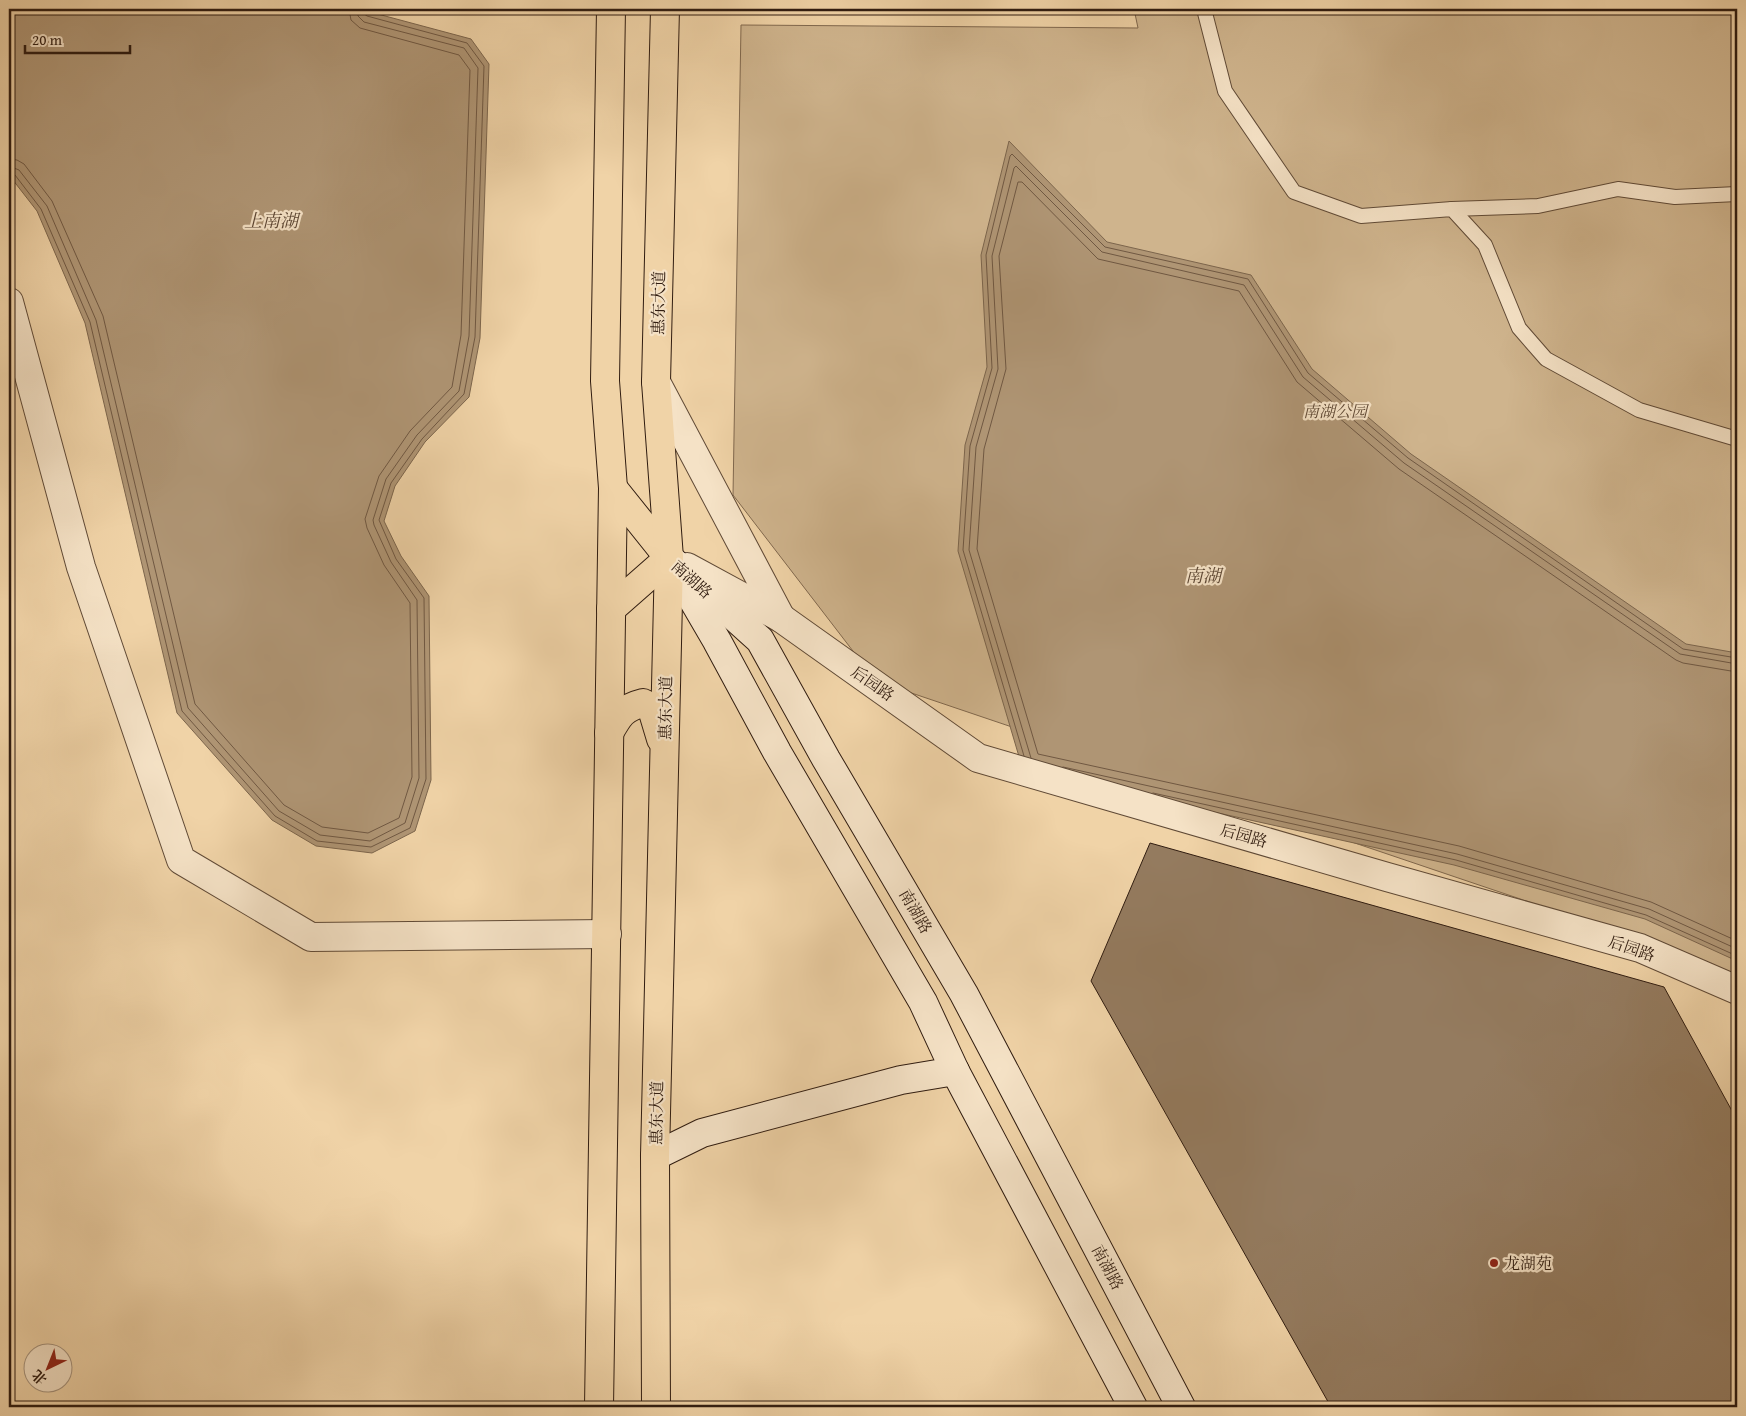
<svg xmlns="http://www.w3.org/2000/svg" width="1746" height="1416" viewBox="0 0 1746 1416" font-family="'Gentium Book Plus','Noto Serif SC',serif">
<style>
.green{fill:#cfb48d;stroke:#80684e}
.water{fill:#af9574;stroke:#7c654c}
.lines{fill:none;stroke-linecap:round;stroke-linejoin:round}
.shore{stroke:#705842;stroke-width:1}
.building{fill:#947b5f;stroke:#301c10}
.lane-casing{stroke:#604a36;stroke-width:16}
.street-casing{stroke:#604a36;stroke-width:30}
.secondary-casing{stroke:#301c10;stroke-width:30}
.primary-casing{stroke:#301c10;stroke-width:30}
.lane{stroke:#f5e2c6;stroke-width:14}
.street{stroke:#f5e2c6;stroke-width:28}
.secondary{stroke:#f5e2c6;stroke-width:28}
.primary{stroke:#f0d3a7;stroke-width:28}
.poi-dot{fill:#8f2418;stroke:#f5e2c6;stroke-width:2}
.labels{text-anchor:middle;stroke-width:4.5;stroke-linejoin:round;paint-order:stroke}
.street-label{font-size:16px;fill:#301c10;stroke:#f5e2c6}
.park-label{font-size:16px;font-style:italic;fill:#604a36;stroke:#f5e2c6}
.poi-label{font-size:16px;fill:#301c10;stroke:#f5e2c6;text-anchor:start}
.water-label{font-size:18px;font-style:italic;fill:#5c4633;stroke:#f5e2c6}
</style>
<rect width="100%" height="100%" fill="#f0d3a7"/>
<filter id="stains"><feTurbulence type="fractalNoise" baseFrequency=".004" numOctaves="4"/><feColorMatrix values="0 0 0 0 .2 0 0 0 0 .09 0 0 0 0 .02 0 0 0 .5 -.17"/></filter>
<radialGradient id="worn" r=".72"><stop offset=".6" stop-color="#630" stop-opacity="0"/><stop offset="1" stop-color="#630" stop-opacity=".3"/></radialGradient>
<!-- green -->
<path class="green" d="M1134,9H1737V982L1674,951L876,681L733,495L741,25L1138,28Z"/>
<!-- water -->
<g class="water">
<path d="M9,9H359L471,39L489,64L480,338L469,397L425,442L395,486L384,521L401,556L429,596L431,780L415,831L372,853L316,846L272,820L177,713L85,323L37,211L9,175Z"/>
<path d="M1009,141L1107,242L1251,275L1312,369L1411,454L1686,644L1737,653V961L1645,919L1454,865L1023,770L958,551L965,445L987,367L981,255Z"/>
</g>
<g class="lines">
<!-- shore -->
<g class="shore">
<path d="M9,159L17,160L24,164L52,201L103,316L195,704L284,805L322,827L368,833L399,818L412,777L410,603L384,565L367,528L365,519L379,476L410,431L452,387L461,335L470,70L459,55L360,28L351,20L349,9"/>
<path d="M9,166L19,170L47,206L96,320L188,708L279,811L320,835L370,841L405,823L419,778L417,600L391,562L374,525L373,520L386,479L417,435L459,391L469,336L478,68L464,48L364,22L358,16L357,9"/>
<path d="M9,173L15,175L41,209L90,322L182,711L275,816L317,841L371,847L410,828L426,779L424,598L396,559L379,520L391,483L422,439L464,394L475,337L484,66L467,43L367,16L363,13V9"/>
<path d="M1737,672L1683,663L1676,660L1399,469L1297,382L1239,291L1098,259L1022,182H1018L999,256L1006,369L984,449L977,549L1038,754L1459,846L1651,902L1737,941"/>
<path d="M1024,756L963,550L970,446L992,368L986,255L1010,156L1012,154L1105,247L1248,279L1308,373L1408,458L1683,649L1737,658"/>
<path d="M1031,758L969,550L976,447L998,369L992,256L1014,168L1016,166L1102,252L1244,285L1303,377L1404,463L1680,654L1737,664"/>
<path d="M1063,767L1457,854L1649,909L1737,949"/>
<path d="M1153,793L1456,860L1646,915L1737,956"/>
</g>
</g>
<!-- building -->
<path class="building" d="M1150,843L1664,987L1737,1120V1407H1331L1091,981Z"/>
<g class="lines">
<!-- lane casing -->
<g class="lane-casing">
<g id="lane">
<path d="M1204,9L1225,91L1294,192L1361,216L1452,209L1485,245L1519,328L1546,359L1639,410L1737,439"/>
<path d="M1452,209L1538,206L1618,189L1675,197L1737,194"/>
</g>
</g>
<!-- street casing -->
<g class="street-casing">
<g id="street">
<path d="M9,302L81,567L181,860L311,937L607,934"/>
<path d="M656,382L781,618"/>
<path d="M687,567L781,618L978,758L1387,877L1640,948L1737,990"/>
</g>
</g>
<!-- secondary casing -->
<g class="secondary-casing">
<g id="secondary">
<path d="M669,558L760,640L826,759L964,994L1181,1407"/>
<path d="M682,581L717,641L777,752L923,1002L955,1071L1133,1407"/>
<path d="M655,1156L702,1133L901,1080L955,1071"/>
</g>
</g>
<!-- primary casing -->
<g class="primary-casing">
<g id="primary">
<path d="M613,488L669,558"/>
<path d="M611,609L669,558"/>
<path d="M609,733C619,715 623,708 643,703L652,709L661,739"/>
<path d="M599,1407L613,488L605,381L611,9"/>
<path d="M656,1407L655,1156L669,558L656,382L665,9"/>
</g>
</g>
<!-- lane -->
<use href="#lane" class="lane"/>
<!-- street -->
<use href="#street" class="street"/>
<!-- secondary -->
<use href="#secondary" class="secondary"/>
<!-- primary -->
<use href="#primary" class="primary"/>
</g>
<!-- markers -->
<circle class="poi-dot" cx="1494" cy="1263" r="5"/>
<g class="labels">
<!-- street labels -->
<g class="street-label">
<text transform="translate(658 303) rotate(-89)" y="6">惠东大道</text>
<text transform="translate(692 579) rotate(42)" y="6">南湖路</text>
<text transform="translate(873 683) rotate(35)" y="6">后园路</text>
<text transform="translate(665 708) rotate(-89)" y="6">惠东大道</text>
<text transform="translate(1244 835) rotate(16)" y="6">后园路</text>
<text transform="translate(916 911) rotate(60)" y="6">南湖路</text>
<text transform="translate(1632 948) rotate(19)" y="6">后园路</text>
<text transform="translate(656 1113) rotate(-89)" y="6">惠东大道</text>
<text transform="translate(1108 1267) rotate(62)" y="6">南湖路</text>
</g>
<!-- park labels -->
<g class="park-label">
<text x="1335" y="417">南湖公园</text>
</g>
<!-- poi labels -->
<g class="poi-label">
<text x="1504" y="1269">龙湖苑</text>
</g>
<!-- water labels -->
<g class="water-label">
<text x="271" y="227">上南湖</text>
<text x="1203" y="582">南湖</text>
</g>
</g>
<!-- margin -->
<rect width="1746" height="1416" fill="none" stroke="#f0d3a7" stroke-width="30"/>
<rect x="10" y="10" width="1726" height="1396" fill="none" stroke="#301c10" stroke-width="2.5"/>
<rect x="15" y="15" width="1716" height="1386" fill="none" stroke="#301c10"/>
<!-- north arrow -->
<g transform="translate(48 1368) rotate(223)"><circle r="24" fill="#f5e2c6" stroke="#a6937d"/>
<path d="M0-4L9 19L0 12L-9 19Z" fill="#8f2418"/>
<text y="-8" font-size="14" font-weight="bold" text-anchor="middle" fill="#301c10">北</text>
</g>
<!-- scale -->
<path d="M25 45v8h105v-8" fill="none" stroke="#301c10" stroke-width="2.5"/>
<text x="32" y="45" font-size="15" fill="#301c10" stroke="#f5e2c6" stroke-width="4" paint-order="stroke">20 m</text>
<rect width="100%" height="100%" filter="url(#stains)"/>
<rect width="100%" height="100%" fill="url(#worn)"/>
</svg>
